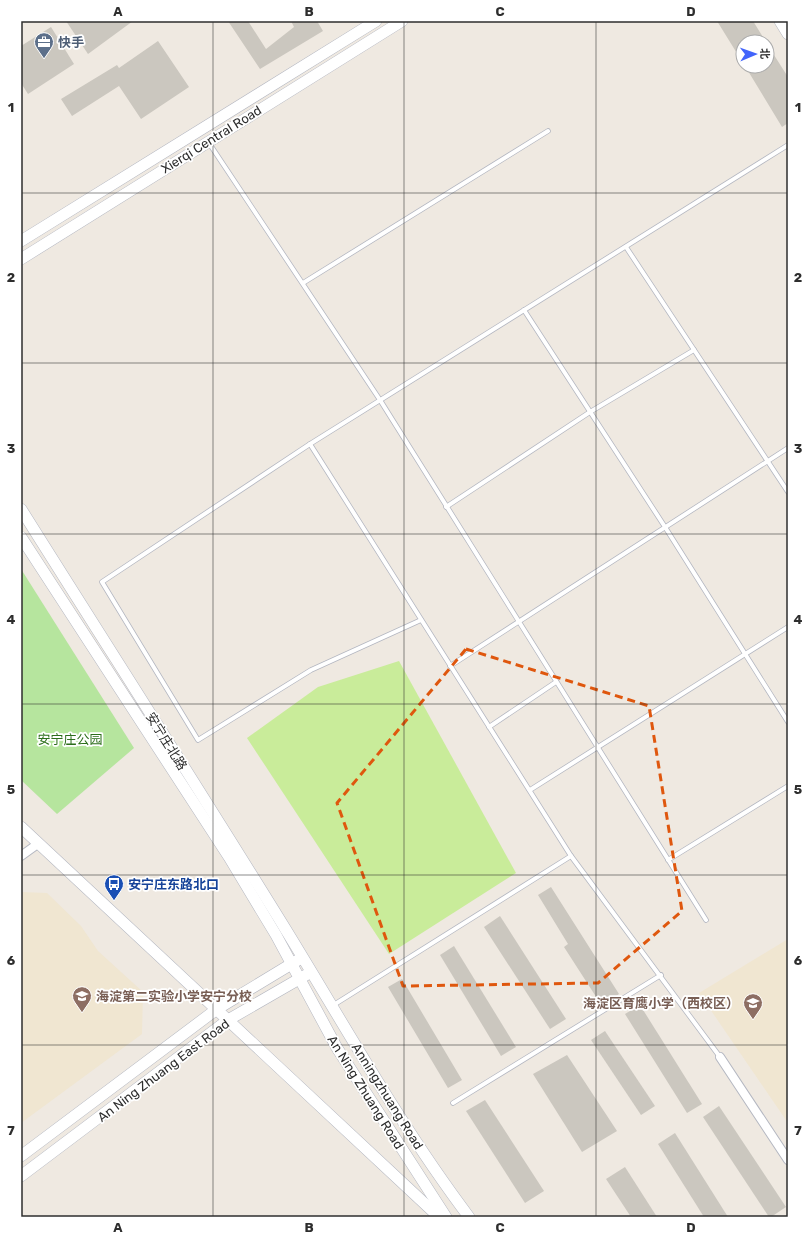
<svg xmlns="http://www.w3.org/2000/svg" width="809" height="1238" viewBox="0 0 809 1238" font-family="Rubik,'Noto Sans SC',sans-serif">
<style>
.education{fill:#f0e6d1}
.green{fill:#b6e59e}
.pitch{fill:#c9ec9a}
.building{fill:#cbc7bf}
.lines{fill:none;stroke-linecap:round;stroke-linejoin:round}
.lane-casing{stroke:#b4b7c1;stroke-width:5.5}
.street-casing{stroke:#b4b7c1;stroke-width:10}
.secondary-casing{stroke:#b4b7c1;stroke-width:12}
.lane{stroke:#fff;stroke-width:4}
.street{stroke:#fff;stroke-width:8}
.secondary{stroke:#fff;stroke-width:11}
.marked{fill:none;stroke:#df570e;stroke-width:3;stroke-dasharray:8 5;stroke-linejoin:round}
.grid{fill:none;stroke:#2e2e2e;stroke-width:1;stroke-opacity:0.55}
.labels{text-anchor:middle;stroke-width:3.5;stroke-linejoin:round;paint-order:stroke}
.service-label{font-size:13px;font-weight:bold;fill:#4e5e75;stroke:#fff;text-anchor:start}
.street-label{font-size:13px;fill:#2e2e2e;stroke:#fff}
.park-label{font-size:13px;fill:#2c6e1b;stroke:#fff}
.transit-label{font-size:13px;font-weight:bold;fill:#164399;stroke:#fff;text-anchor:start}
.education-label{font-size:13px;font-weight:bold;fill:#785e54;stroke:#fff;text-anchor:start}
.neatline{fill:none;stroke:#2e2e2e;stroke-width:1.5}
.grid-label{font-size:13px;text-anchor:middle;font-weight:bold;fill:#2e2e2e}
</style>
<rect width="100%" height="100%" fill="#efe9e1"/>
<!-- education -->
<g class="education">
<path d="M21,892L47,893L81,926L98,951L143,992L142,1034L21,1123Z"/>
<path d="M788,939V1123L699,993Z"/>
</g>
<!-- green -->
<path class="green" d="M21,569L134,748L57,814L21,780Z"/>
<!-- pitch -->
<path class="pitch" d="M399,661L516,873L389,954L247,738L318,687Z"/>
<!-- building -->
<g class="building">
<path d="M66,21H133L88,54Z"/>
<path d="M228,21H248L266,49L294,27L291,21H317L323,31L260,69Z"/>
<path d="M717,21H753L766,42H743V63Z"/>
<path d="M51,27L74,64L28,94L21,83V46Z"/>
<path d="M158,41L189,87L141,119L119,86L72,116L61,99L117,65L119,68Z"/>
<path d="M767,44L788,77V123L782,127L745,66H767Z"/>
<path d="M551,887L619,994L602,1006L564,947L568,944L538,895Z"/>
<path d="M500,916L566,1019L550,1029L484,927Z"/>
<path d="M454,946L516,1047L501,1056L440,955Z"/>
<path d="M402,979L462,1080L448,1088L388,987Z"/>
<path d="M640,1005L702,1104L687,1113L625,1014Z"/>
<path d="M605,1031L655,1106L641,1115L591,1040Z"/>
<path d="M567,1055L617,1131L582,1152L533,1074Z"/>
<path d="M485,1100L544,1191L525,1203L466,1111Z"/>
<path d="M719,1106L786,1207L771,1217H769L703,1117Z"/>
<path d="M675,1133L728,1217H704L658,1144Z"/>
<path d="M625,1167L657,1217H631L606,1179Z"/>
</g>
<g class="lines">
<!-- lane casing -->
<g class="lane-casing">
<g id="lane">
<path d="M209,143L380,400L706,920"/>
<path d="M626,247L788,492"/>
<path d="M303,283L548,131"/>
<path d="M524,310L665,527L788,722"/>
<path d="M310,444L571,856L720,1057"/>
<path d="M446,507L590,412L694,350"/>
<path d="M421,620L311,670L198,740L102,582L310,444L788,145"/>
<path d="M450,666L788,448"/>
<path d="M489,727L556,682"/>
<path d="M530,790L788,627"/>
<path d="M668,860L788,786"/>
<path d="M332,1006L571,856"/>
<path d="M453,1103L661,975"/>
</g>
</g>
<!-- street casing -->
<g class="street-casing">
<g id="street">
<path d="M21,856L39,843"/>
<path d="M720,1057L788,1160"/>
</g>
</g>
<!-- secondary casing -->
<g class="secondary-casing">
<g id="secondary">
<path d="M780,21L788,34"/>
<path d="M21,241L376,21"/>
<path d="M21,259L402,21"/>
<path d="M21,509C109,649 199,789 286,930C345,1026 401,1127 469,1217"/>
<path d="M21,537L229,857L276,935L337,1048L446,1217"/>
<path d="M21,827L439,1217"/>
<path d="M21,1156L217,1009L298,960"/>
<path d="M21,1176L228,1020L306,975"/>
</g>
</g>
<!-- lane -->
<use href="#lane" class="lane"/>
<!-- street -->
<use href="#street" class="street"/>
<!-- secondary -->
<use href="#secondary" class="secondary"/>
</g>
<!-- marked area -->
<path class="marked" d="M466,649L649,706L682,911L598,983L403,986L337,803Z"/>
<!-- grid -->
<path class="grid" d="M213,21V1217M404,21V1217M596,21V1217M21,193H788M21,363H788M21,534H788M21,704H788M21,875H788M21,1045H788"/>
<!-- icons -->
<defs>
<g id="office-pin" transform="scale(1)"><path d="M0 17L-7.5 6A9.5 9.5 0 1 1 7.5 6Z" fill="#5c6f8a" stroke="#fff"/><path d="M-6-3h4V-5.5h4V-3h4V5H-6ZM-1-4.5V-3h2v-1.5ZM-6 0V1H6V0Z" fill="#fff"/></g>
<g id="bus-pin" transform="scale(1)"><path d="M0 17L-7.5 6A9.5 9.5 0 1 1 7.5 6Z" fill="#1a4fb4" stroke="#fff"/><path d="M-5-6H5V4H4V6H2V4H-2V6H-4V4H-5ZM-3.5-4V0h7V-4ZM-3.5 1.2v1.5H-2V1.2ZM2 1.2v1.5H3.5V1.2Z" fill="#fff"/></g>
<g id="school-pin" transform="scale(1)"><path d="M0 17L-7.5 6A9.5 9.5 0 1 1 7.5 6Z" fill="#8d6e63" stroke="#fff"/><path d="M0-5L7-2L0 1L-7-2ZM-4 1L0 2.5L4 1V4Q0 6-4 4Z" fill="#fff"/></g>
</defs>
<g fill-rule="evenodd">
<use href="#office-pin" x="44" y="42"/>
<use href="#bus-pin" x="114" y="884"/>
<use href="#school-pin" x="82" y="996"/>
<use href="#school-pin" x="753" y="1003"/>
</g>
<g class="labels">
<!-- service labels -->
<g class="service-label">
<text x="58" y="47">快手</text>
</g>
<!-- street labels -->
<g class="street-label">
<text transform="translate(211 139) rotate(-32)" y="5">Xierqi Central Road</text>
<text transform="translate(167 741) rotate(58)" y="5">安宁庄北路</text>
<text transform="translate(163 1070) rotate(-37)" y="5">An Ning Zhuang East Road</text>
<text transform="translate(366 1092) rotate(58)" y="5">An Ning Zhuang Road</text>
<text transform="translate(388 1096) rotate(58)" y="5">Anningzhuang Road</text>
</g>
<!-- park labels -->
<g class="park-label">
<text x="70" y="744">安宁庄公园</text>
</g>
<!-- transit labels -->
<g class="transit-label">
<text x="128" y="889">安宁庄东路北口</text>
</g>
<!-- education labels -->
<g class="education-label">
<text x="96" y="1001">海淀第二实验小学安宁分校</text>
<text x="739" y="1008" text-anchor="end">海淀区育鹰小学（西校区）</text>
</g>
</g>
<!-- border -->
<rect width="809" height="1238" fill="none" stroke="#ffffff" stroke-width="44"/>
<!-- north arrow -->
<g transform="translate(755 54) rotate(88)"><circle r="19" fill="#ffffff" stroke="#ababab"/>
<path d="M0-3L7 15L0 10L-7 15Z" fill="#4264fb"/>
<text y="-6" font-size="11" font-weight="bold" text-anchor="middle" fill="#2e2e2e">北</text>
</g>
<rect x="22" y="22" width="765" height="1194" class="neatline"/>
<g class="grid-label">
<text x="118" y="16">A</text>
<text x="309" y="16">B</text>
<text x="500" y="16">C</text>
<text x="691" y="16">D</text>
<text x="11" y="112">1</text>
<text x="798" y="112">1</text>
<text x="11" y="282">2</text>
<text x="798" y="282">2</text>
<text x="11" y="453">3</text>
<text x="798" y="453">3</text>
<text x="11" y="624">4</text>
<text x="798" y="624">4</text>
<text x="11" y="794">5</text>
<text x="798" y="794">5</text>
<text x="11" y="965">6</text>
<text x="798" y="965">6</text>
<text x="11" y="1135">7</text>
<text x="798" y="1135">7</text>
<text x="118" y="1232">A</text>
<text x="309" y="1232">B</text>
<text x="500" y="1232">C</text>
<text x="691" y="1232">D</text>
</g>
</svg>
